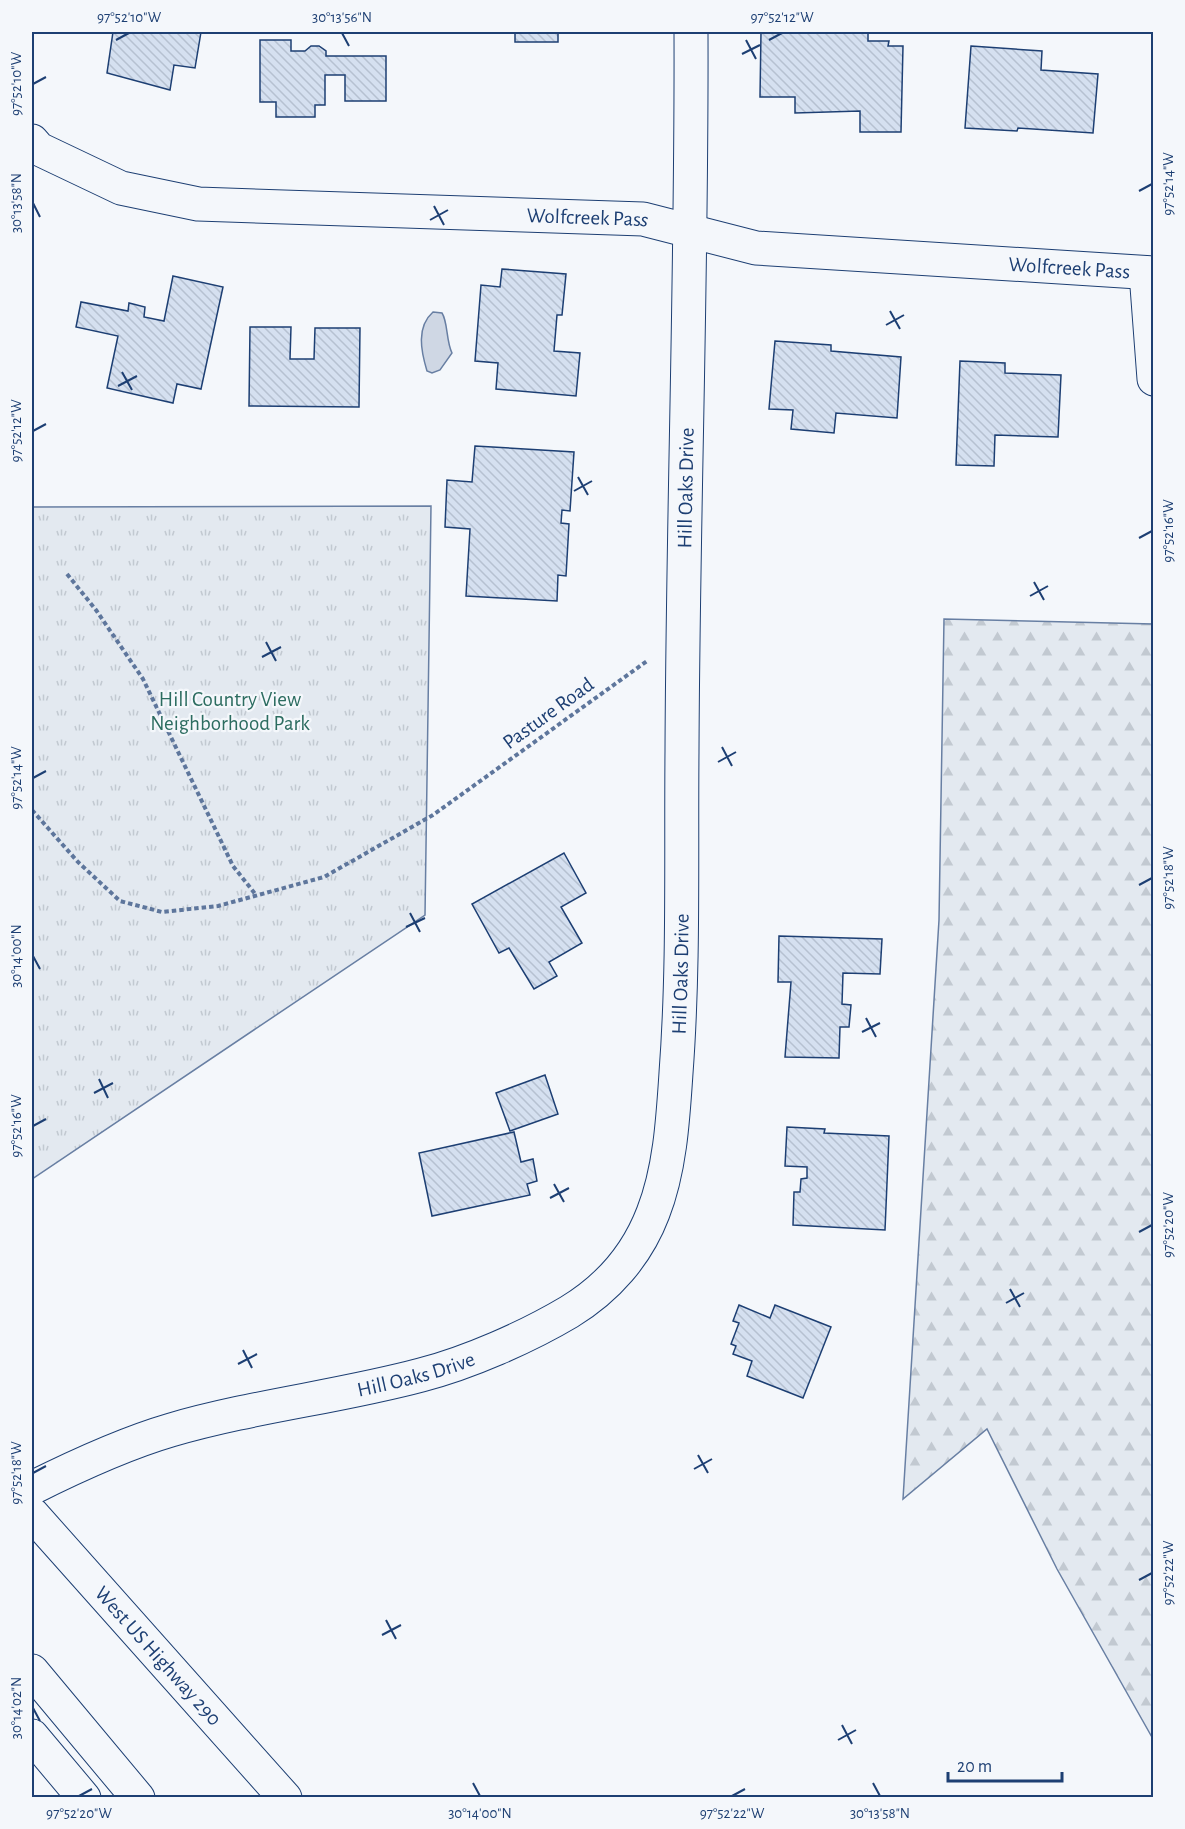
<svg xmlns="http://www.w3.org/2000/svg" width="1185" height="1829" viewBox="0 0 1185 1829" font-family="'Alegreya Sans',sans-serif">
<style>
.grass{fill:url(#grass-tufts);stroke:#687fa3;stroke-width:1.5}
.forest{fill:url(#forest-firs);stroke:#687fa3;stroke-width:1.5}
.water{fill:#cfd7e4;stroke:#687fa3;stroke-width:1.5}
.building{fill:url(#building-back-hatch);stroke:#1d3f73;stroke-width:1.5}
.lines{fill:none;stroke-linecap:round;stroke-linejoin:round}
.minor-casing{stroke:#1d3f73;stroke-width:35}
.secondary-casing{stroke:#1d3f73;stroke-width:35}
.motorway-casing{stroke:#1d3f73;stroke-width:35}
.path{stroke:#5e769c;stroke-width:4;stroke-dasharray:4.5 3;stroke-linecap:butt}
.minor{stroke:#f4f7fb;stroke-width:33}
.secondary{stroke:#f4f7fb;stroke-width:33}
.motorway{stroke:#f4f7fb;stroke-width:33}
.ticks{fill:none;stroke:#1d3f73;stroke-width:2}
.labels{text-anchor:middle;stroke-width:4.5;stroke-linejoin:round;paint-order:stroke}
.street-label{font-size:21px;fill:#1d3f73;stroke:#f4f7fb}
.park-label{font-size:21px;fill:#2c6c60;stroke:#f4f7fb}
.neatline{fill:none;stroke:#1d3f73;stroke-width:2}
.ticks-label{font-size:15px;text-anchor:middle;fill:#1d3f73}
</style>
<defs>
<pattern id="grass-tufts" width="24" height="20" patternUnits="userSpaceOnUse" patternTransform="scale(1.5)"><rect width="24" height="20" fill="#e3e9f0"/><path d="M3 7l-1-3M5 7V3M7 7l1-3M15 17l-1-3M17 17v-4M19 17l1-3" fill="none" stroke="#c2c9d1"/></pattern>
<pattern id="forest-firs" width="22" height="20" patternUnits="userSpaceOnUse" patternTransform="scale(1.5)"><rect width="22" height="20" fill="#e3e9f0"/><path d="M5 1l3.5 6h-7zM16 11l3.5 6h-7z" fill="#c2c9d1"/></pattern>
<pattern id="building-back-hatch" width="6" height="6" patternUnits="userSpaceOnUse" patternTransform="scale(1.5)"><rect width="6" height="6" fill="#d5e0f0"/><path d="M-1 5l2 2M0 0l6 6M5-1l2 2" fill="none" stroke="#b6c1d1"/></pattern>
</defs>
<rect width="100%" height="100%" fill="#f4f7fb"/>
<!-- grass -->
<path class="grass" d="M431,506L425,915L32,1179V507Z"/>
<!-- forest -->
<path class="forest" d="M944,619L1153,624V1739L1057,1569L987,1429L903,1499L939,920Z"/>
<!-- water -->
<path class="water" d="M433,312L442,313C448,322 446,341 452,353L440,370L432,373L427,371C421,351 416,327 433,312Z"/>
<!-- building -->
<g class="building">
<path d="M113,32H201L195,68L174,65L170,90L107,73Z"/>
<rect x="515" y="32" width="43" height="10"/>
<path d="M761,32H868V41H889L888,46H903L901,132H860V111L795,113V97H760Z"/>
<path d="M260,40H291V51H305L311,46H319L326,51V56H386V101H345V75H325V105H315V117H276V102H260Z"/>
<path d="M971,46L1042,51L1041,70L1098,74L1093,133L1018,128L1017,131L965,128Z"/>
<path d="M502,269L566,274L562,315H557L554,351L580,353L576,396L496,389L498,363L475,361L481,285L500,287Z"/>
<path d="M173,276L223,287L201,389L177,384L173,403L107,388L118,336L76,327L81,302L128,311L129,303L145,307L144,317L164,321Z"/>
<path d="M250,327H291L290,359H314L315,328H360L359,407L249,406Z"/>
<path d="M775,341L831,345V351L901,357L897,418L836,413L834,433L791,429L793,410L769,409Z"/>
<path d="M960,361L1005,363V373L1061,375L1058,437L995,435L994,466L956,465Z"/>
<path d="M475,446L574,452L570,511L562,510L561,523L569,524L566,576L558,575L557,601L466,596L470,529L445,527L447,480L472,482Z"/>
<path d="M564,853L586,893L561,907L582,943L549,962L557,976L534,989L509,948L499,953L472,904Z"/>
<path d="M779,936L882,939L880,974L843,973L842,1004L851,1005L849,1027H840L839,1058L785,1057L791,982H778Z"/>
<path d="M545,1075L558,1114L510,1131L496,1093Z"/>
<path d="M787,1127L825,1129L824,1133L889,1136L885,1230L793,1225L794,1192H800L801,1179L807,1178V1167L785,1166Z"/>
<path d="M514,1132L521,1162L533,1159L537,1181L527,1184L530,1195L432,1216L419,1153Z"/>
<path d="M739,1305L770,1318L775,1305L831,1327L803,1398L747,1376L752,1361L733,1354L736,1346L731,1344L739,1323L733,1321Z"/>
</g>
<g class="lines">
<!-- minor casing -->
<g class="minor-casing">
<g id="minor">
<path id="s1" d="M32,141L39,149L121,188L198,204L643,219L756,248L1154,273"/>
<path d="M1146,273L1154,379"/>
<path id="s2" d="M32,1488C76,1466 123,1444 171,1430C253,1406 339,1397 421,1375C468,1363 527,1337 569,1312C607,1289 637,1255 653,1213C670,1170 673,1119 676,1073C684,966 681,858 682,751C683,511 692,272 691,32"/>
</g>
</g>
<!-- secondary casing -->
<g class="secondary-casing">
<g id="secondary">
<path id="s3" d="M32,1514L285,1798"/>
</g>
</g>
<!-- motorway casing -->
<g class="motorway-casing">
<g id="motorway">
<path d="M32,1671L138,1798"/>
<path d="M32,1736L84,1798"/>
</g>
</g>
<!-- path -->
<g class="path">
<path d="M67,574L96,610L143,679L233,866L256,895"/>
<path d="M32,810L78,862L120,901L162,912L218,906L324,877L361,856L433,815L647,661"/>
</g>
<!-- minor -->
<use href="#minor" class="minor"/>
<!-- secondary -->
<use href="#secondary" class="secondary"/>
<!-- motorway -->
<use href="#motorway" class="motorway"/>
</g>
<!-- ticks -->
<path class="ticks" d="M342,33L349,46M116,40L129,33M746,40L756,59M769,40L782,33M742,54L760,45M33,84L46,77M1139,191L1152,184M33,203L40,217M434,206L444,225M430,220L448,210M890,311L900,329M886,325L904,315M122,372L132,390M118,386L137,376M33,431L46,424M578,477L588,495M574,491L592,481M1139,538L1152,531M1034,582L1044,600M1030,596L1048,586M266,642L276,661M262,657L281,647M722,747L732,766M718,762L736,752M33,778L46,771M1139,885L1152,878M410,913L420,932M406,927L425,918M33,956L40,969M866,1018L876,1037M862,1032L880,1023M99,1079L108,1098M94,1093L113,1083M33,1126L46,1119M554,1184L564,1202M550,1198L569,1188M1139,1232L1152,1225M1010,1289L1020,1307M1006,1303L1024,1293M243,1350L252,1368M238,1364L257,1354M698,1455L708,1473M694,1469L712,1459M33,1473L46,1466M1139,1580L1152,1573M386,1620L396,1639M382,1635L401,1625M33,1708L40,1721M842,1725L852,1744M838,1740L856,1730M473,1783L480,1796M873,1783L880,1796M79,1796L92,1789M732,1796L745,1789"/>
<g class="labels">
<!-- street labels -->
<g class="street-label">
<text dy="7" stroke="none"><textPath href="#s1" startOffset="570">Wolfcreek Pass</textPath></text>
<text dy="7" stroke="none"><textPath href="#s1" startOffset="1056">Wolfcreek Pass</textPath></text>
<text dy="7" stroke="none"><textPath href="#s2" startOffset="1428">Hill Oaks Drive</textPath></text>
<text transform="translate(548 713) rotate(-36)" y="7">Pasture Road</text>
<text dy="7" stroke="none"><textPath href="#s2" startOffset="942">Hill Oaks Drive</textPath></text>
<text dy="7" stroke="none"><textPath href="#s2" startOffset="402">Hill Oaks Drive</textPath></text>
<text dy="7" stroke="none"><textPath href="#s3" startOffset="190">West US Highway 290</textPath></text>
</g>
<!-- park labels -->
<g class="park-label">
<text x="230" y="706">Hill Country View<tspan x="230" dy="24">Neighborhood Park</tspan></text>
</g>
</g>
<!-- border -->
<rect width="1185" height="1829" fill="none" stroke="#f4f7fb" stroke-width="66"/>
<!-- scale -->
<path d="M948 1772v9h114v-9" fill="none" stroke="#1d3f73" stroke-width="3"/>
<text x="957" y="1772" font-size="18" fill="#1d3f73" stroke="#f4f7fb" stroke-width="4.5" paint-order="stroke">20 m</text>
<rect x="33" y="33" width="1119" height="1763" class="neatline"/>
<g class="ticks-label">
<text x="129" y="22">97°52'10"W</text>
<text x="342" y="22">30°13'56"N</text>
<text x="782" y="22">97°52'12"W</text>
<text transform="translate(16 84) rotate(-90)" y="5">97°52'10"W</text>
<text transform="translate(1168 184) rotate(-90)" y="5">97°52'14"W</text>
<text transform="translate(16 203) rotate(-90)" y="5">30°13'58"N</text>
<text transform="translate(16 431) rotate(-90)" y="5">97°52'12"W</text>
<text transform="translate(1168 531) rotate(-90)" y="5">97°52'16"W</text>
<text transform="translate(16 778) rotate(-90)" y="5">97°52'14"W</text>
<text transform="translate(1168 878) rotate(-90)" y="5">97°52'18"W</text>
<text transform="translate(16 956) rotate(-90)" y="5">30°14'00"N</text>
<text transform="translate(16 1126) rotate(-90)" y="5">97°52'16"W</text>
<text transform="translate(1168 1225) rotate(-90)" y="5">97°52'20"W</text>
<text transform="translate(16 1473) rotate(-90)" y="5">97°52'18"W</text>
<text transform="translate(1168 1573) rotate(-90)" y="5">97°52'22"W</text>
<text transform="translate(16 1708) rotate(-90)" y="5">30°14'02"N</text>
<text x="79" y="1818">97°52'20"W</text>
<text x="480" y="1818">30°14'00"N</text>
<text x="732" y="1818">97°52'22"W</text>
<text x="880" y="1818">30°13'58"N</text>
</g>
</svg>
